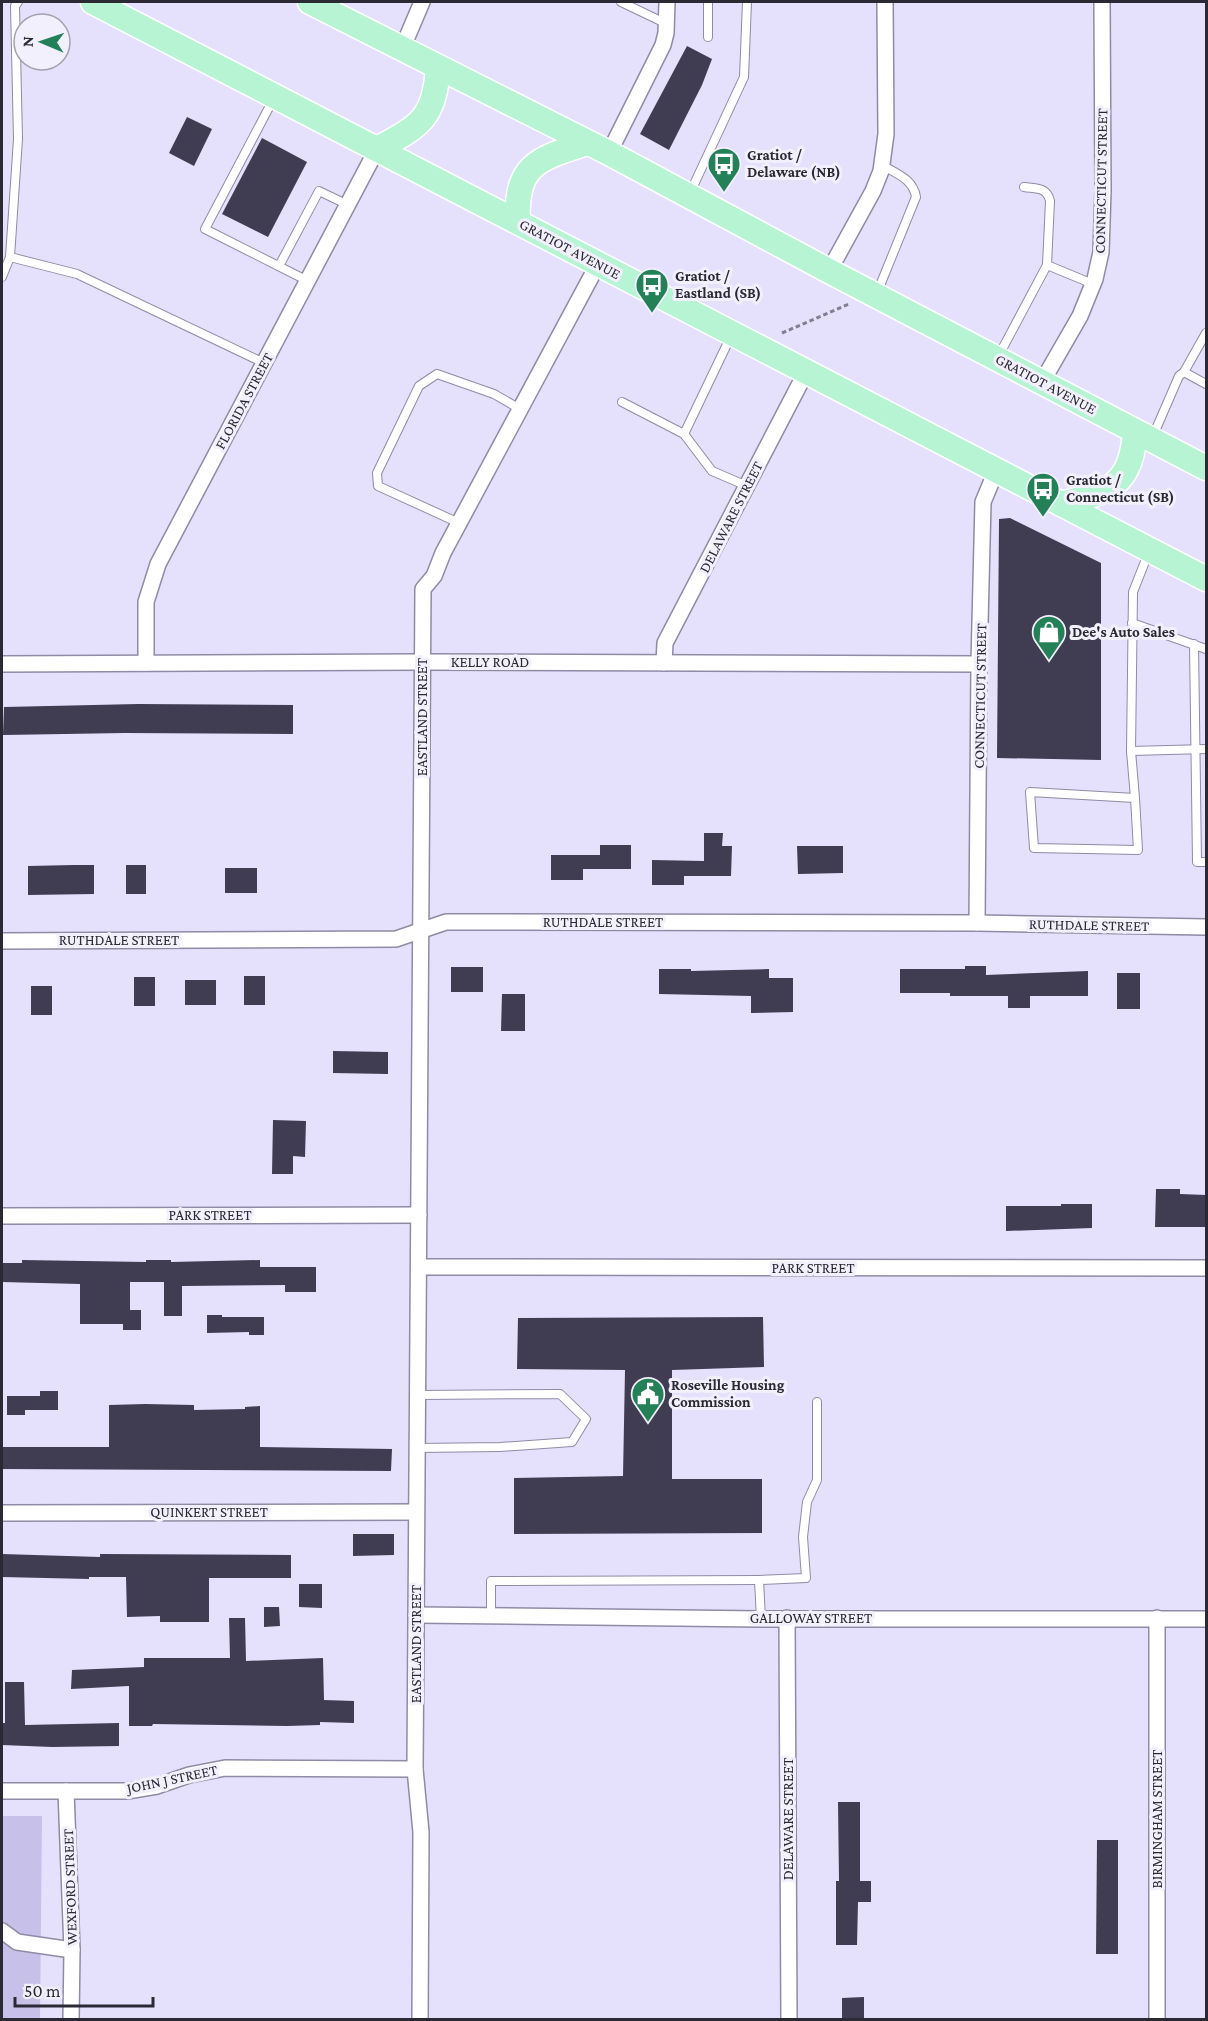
<svg xmlns="http://www.w3.org/2000/svg" width="1208" height="2021" viewBox="0 0 1208 2021" font-family="'Crimson Pro',serif">
<style>
.green{fill:#c7c1e9}
.building{fill:#403c52}
.lines{fill:none;stroke-linecap:round;stroke-linejoin:round}
.lane-casing{stroke:#8f8ba4;stroke-width:10}
.street-casing{stroke:#8f8ba4;stroke-width:18}
.primary-casing{stroke:#fff;stroke-width:27}
.path{stroke:#807e90;stroke-width:3;stroke-dasharray:4.5 3;stroke-linecap:butt}
.lane{stroke:#fff;stroke-width:8}
.street{stroke:#fff;stroke-width:15}
.primary{stroke:#b6f4d4;stroke-width:24}
.labels{text-anchor:middle;stroke-width:6;stroke-linejoin:round;paint-order:stroke}
.poi-label{font-size:15px;font-weight:bold;fill:#2b2a34;stroke:#f2f0fc;text-anchor:start}
.street-label{font-size:15px;fill:#2b2a34;stroke:#f2f0fc}
</style>
<rect width="100%" height="100%" fill="#e5e1fd"/>
<!-- green -->
<path class="green" d="M2,1816H42L40,2019L2,2020Z"/>
<!-- building -->
<g class="building">
<path d="M687,46L712,59L702,85L669,150L640,134Z"/>
<path d="M187,117L212,129L194,166L169,153Z"/>
<path d="M262,138L307,162L268,237L222,214Z"/>
<path d="M1010,518L1101,563V760L997,758L999,519Z"/>
<path d="M138,704L293,705V734L125,733L3,735L4,707Z"/>
<path d="M704,833H723L722,846H732L731,876H684V885H652V860L704,861Z"/>
<path d="M600,845H631V869H583V880H551V855H600Z"/>
<path d="M797,846H843V873L798,874Z"/>
<path d="M73,865H94V894L28,895V866Z"/>
<rect x="126" y="865" width="20" height="29"/>
<rect x="225" y="868" width="32" height="25"/>
<path d="M965,966H986V975L1088,971V996H1030V1008H1008V996H950V993H900V969H965Z"/>
<rect x="451" y="967" width="32" height="25"/>
<path d="M659,969H691V971L769,969V978H793V1012L751,1013V996L659,994Z"/>
<rect x="1117" y="973" width="23" height="36"/>
<rect x="244" y="976" width="21" height="29"/>
<rect x="134" y="977" width="21" height="29"/>
<rect x="185" y="980" width="31" height="25"/>
<rect x="31" y="986" width="21" height="29"/>
<path d="M502,994H525V1031H501Z"/>
<path d="M333,1051L388,1052V1074L333,1073Z"/>
<path d="M273,1120L306,1121L305,1157L293,1156V1174H272Z"/>
<path d="M1156,1189H1180V1194L1206,1195V1227H1155Z"/>
<path d="M1061,1204H1092V1228L1006,1231V1206H1061Z"/>
<path d="M22,1260L146,1262V1260H171V1262L260,1260V1267H316V1292H285V1285L182,1286V1316H164V1282H130V1310H141V1330H123V1324H80V1284L2,1282V1263H22Z"/>
<path d="M207,1315H222V1317H264V1335H249V1332L207,1333Z"/>
<path d="M763,1317L764,1367L672,1370V1479H762V1533L514,1534V1478L623,1476L625,1370L517,1369L518,1318Z"/>
<path d="M40,1391H58V1410H25V1415H7V1396H40Z"/>
<path d="M145,1404L194,1405V1410L245,1409V1407L260,1406V1447L392,1449L391,1471L2,1469V1447H109V1405Z"/>
<path d="M353,1534H394V1555L353,1556Z"/>
<path d="M2,1554L100,1557V1554L291,1555V1578H209V1622H160V1616L127,1617L126,1577H89V1579L2,1577Z"/>
<path d="M299,1584H322V1608L299,1607Z"/>
<path d="M264,1607H279L280,1626L264,1627Z"/>
<path d="M229,1618H245L246,1661L323,1658L324,1700L354,1701V1723L320,1722V1725L287,1726L153,1724L152,1726H129V1686L71,1689L72,1670L144,1667V1658H230Z"/>
<path d="M5,1682H24L25,1725L119,1723V1746L52,1747L2,1745V1723H5Z"/>
<path d="M838,1802H860V1881H871V1902H858L857,1945H836V1881H839Z"/>
<path d="M1097,1840H1118V1954H1096Z"/>
<path d="M864,1997V2019H842V1998Z"/>
</g>
<g class="lines">
<!-- lane casing -->
<g class="lane-casing">
<g id="lane">
<path d="M621,2L667,24"/>
<path d="M708,37V2"/>
<path d="M274,98L205,229L308,281"/>
<path d="M690,193L744,77L747,2"/>
<path d="M10,257L18,139L15,6L18,2"/>
<path d="M1047,265L1093,284"/>
<path d="M279,266L319,191L348,205"/>
<path d="M2,277L10,257L77,274L264,363"/>
<path d="M877,293L916,197C913,179 897,174 882,165"/>
<path d="M731,336L684,434L712,471L747,486"/>
<path d="M998,357L1047,265L1050,201C1047,187 1037,189 1024,187"/>
<path d="M1184,372L1206,333"/>
<path d="M622,402L684,434"/>
<path d="M1153,436L1179,376L1184,372L1206,384"/>
<path d="M459,523L378,486L377,473L419,386L437,374L494,394L520,409"/>
<path d="M1132,623L1206,649"/>
<path d="M1194,644L1197,862H1206"/>
<path d="M1131,751L1206,749"/>
<path d="M1135,798L1138,850L1034,848L1030,792L1135,798L1131,751L1133,592L1148,554"/>
<path d="M417,1448L500,1447L572,1442L586,1419L560,1394L418,1395"/>
<path d="M491,1615V1581L759,1580"/>
<path d="M761,1619L759,1580L806,1578L803,1537L807,1502L817,1480V1402"/>
</g>
</g>
<!-- street casing -->
<g class="street-casing">
<g id="street">
<path d="M402,49L422,2"/>
<path d="M609,153L663,45L666,33L667,2"/>
<path d="M829,271L873,191L881,171L886,134L885,2"/>
<path d="M1042,382L1080,316L1095,279L1101,252L1103,191L1102,2"/>
<path d="M146,663V602L158,564L377,149"/>
<path d="M664,663L665,643L806,372"/>
<path d="M2,664L422,662L979,664"/>
<path d="M977,923L979,664L983,502L996,471"/>
<path d="M2,941L396,939L446,922L977,923L1206,927"/>
<path d="M2,1216L419,1215"/>
<path d="M419,1267L1206,1268"/>
<path d="M2,1513L416,1512"/>
<path d="M416,1615L761,1619H1206"/>
<path d="M787,1618L789,2020"/>
<path d="M2,1791H127L157,1786L189,1775L225,1768L415,1769"/>
<path d="M66,1791L72,1950L71,2020"/>
<path d="M2,1931L17,1942L72,1950"/>
<path d="M420,2020L421,1832L415,1769L423,589L434,576L443,553L598,264"/>
<path d="M1157,2020V1618"/>
</g>
</g>
<!-- primary casing -->
<g class="primary-casing">
<g id="primary">
<path d="M93,2L1206,579"/>
<path d="M310,2L609,153L829,271L1206,468"/>
<path d="M377,149C420,126 434,119 438,68"/>
<path d="M518,222C515,164 538,159 587,143"/>
<path d="M1061,504C1109,492 1131,486 1135,432"/>
</g>
</g>
<!-- path -->
<path class="path" d="M782,333L849,304"/>
<!-- lane -->
<use href="#lane" class="lane"/>
<!-- street -->
<use href="#street" class="street"/>
<!-- primary -->
<use href="#primary" class="primary"/>
</g>
<!-- icons -->
<defs>
<g id="bus-pin" transform="scale(1.725)"><path d="M0 17L-7.5 6A9.5 9.5 0 1 1 7.5 6Z" fill="#238057" stroke="#f2f0fc"/><path d="M-5-6H5V4H4V6H2V4H-2V6H-4V4H-5ZM-3.5-4V0h7V-4ZM-3.5 1.2v1.5H-2V1.2ZM2 1.2v1.5H3.5V1.2Z" fill="#fff"/></g>
<g id="shop-pin" transform="scale(1.725)"><path d="M0 17L-7.5 6A9.5 9.5 0 1 1 7.5 6Z" fill="#238057" stroke="#f2f0fc"/><path d="M-5-2.5h2.3a2.7 3.5 0 0 1 5.4 0H5L5.5 6h-11ZM-1.5-2.5h3a1.5 2.3 0 0 0-3 0Z" fill="#fff"/></g>
<g id="civic-pin" transform="scale(1.725)"><path d="M0 17L-7.5 6A9.5 9.5 0 1 1 7.5 6Z" fill="#238057" stroke="#f2f0fc"/><path d="M-.6-6.5H3V-4.5H.6V-3L4-1V1h2V6H-6V1h2V-1L-.6-3ZM-1.2 2.5V6h2.4V2.5Z" fill="#fff"/></g>
</defs>
<g fill-rule="evenodd">
<use href="#bus-pin" x="724" y="164"/>
<use href="#bus-pin" x="652" y="285"/>
<use href="#bus-pin" x="1043" y="489"/>
<use href="#shop-pin" x="1049" y="632"/>
<use href="#civic-pin" x="648" y="1394"/>
</g>
<g class="labels">
<!-- poi labels -->
<g class="poi-label">
<text x="747" y="160">Gratiot /<tspan x="747" dy="17">Delaware (NB)</tspan></text>
<text x="675" y="281">Gratiot /<tspan x="675" dy="17">Eastland (SB)</tspan></text>
<text x="1066" y="485">Gratiot /<tspan x="1066" dy="17">Connecticut (SB)</tspan></text>
<text x="1072" y="637">Dee's Auto Sales</text>
<text x="671" y="1390">Roseville Housing<tspan x="671" dy="17">Commission</tspan></text>
</g>
<!-- street labels -->
<g class="street-label">
<text transform="translate(1101 181) rotate(-89)" y="5">CONNECTICUT STREET</text>
<text transform="translate(570 249) rotate(28)" y="5">GRATIOT AVENUE</text>
<text transform="translate(1046 384) rotate(28)" y="5">GRATIOT AVENUE</text>
<text transform="translate(244 401) rotate(-62)" y="5">FLORIDA STREET</text>
<text transform="translate(731 517) rotate(-63)" y="5">DELAWARE STREET</text>
<text x="490" y="667">KELLY ROAD</text>
<text transform="translate(980 696) rotate(-89)" y="5">CONNECTICUT STREET</text>
<text transform="translate(422 717) rotate(-90)" y="5">EASTLAND STREET</text>
<text x="603" y="927">RUTHDALE STREET</text>
<text transform="translate(1089 925) rotate(1)" y="5">RUTHDALE STREET</text>
<text x="119" y="945">RUTHDALE STREET</text>
<text x="210" y="1220">PARK STREET</text>
<text x="813" y="1273">PARK STREET</text>
<text x="209" y="1517">QUINKERT STREET</text>
<text x="811" y="1623">GALLOWAY STREET</text>
<text transform="translate(416 1644) rotate(-90)" y="5">EASTLAND STREET</text>
<text transform="translate(172 1779) rotate(-12)" y="5">JOHN J STREET</text>
<text transform="translate(788 1819) rotate(-90)" y="5">DELAWARE STREET</text>
<text transform="translate(1157 1819) rotate(-90)" y="5">BIRMINGHAM STREET</text>
<text transform="translate(70 1887) rotate(-92)" y="5">WEXFORD STREET</text>
</g>
</g>
<!-- border -->
<rect width="1208" height="2021" fill="none" stroke="#2b2a34" stroke-width="6"/>
<!-- north arrow -->
<g transform="translate(42 42) rotate(272)"><circle r="28" fill="#f2f0fc" stroke="#a2a1ac" stroke-width="1.5"/>
<path d="M0-4.5L10 22L0 15L-10 22Z" fill="#238057"/>
<text y="-9" font-size="16" font-weight="bold" text-anchor="middle" fill="#2b2a34">N</text>
</g>
<!-- scale -->
<path d="M15 1997v9h138v-9" fill="none" stroke="#2b2a34" stroke-width="3"/>
<text x="24" y="1997" font-size="18" fill="#2b2a34" stroke="#f2f0fc" stroke-width="4.5" paint-order="stroke">50 m</text>
</svg>
